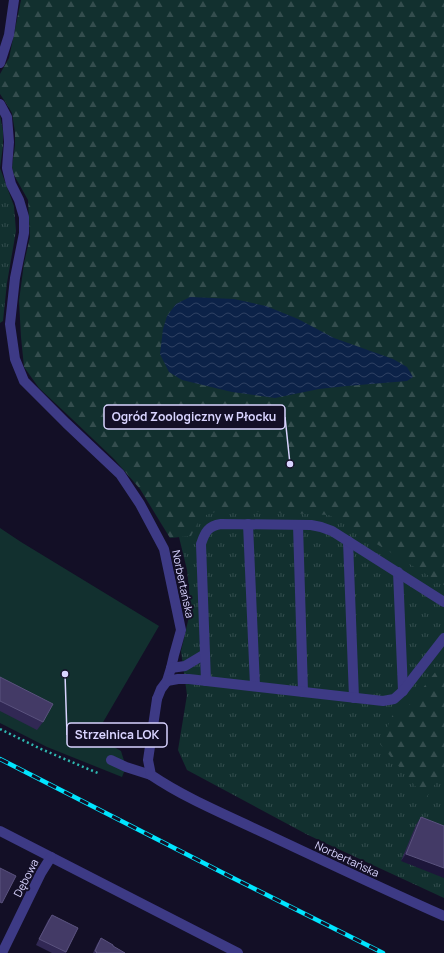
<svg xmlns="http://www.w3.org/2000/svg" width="444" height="953" viewBox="0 0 444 953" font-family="Manrope,sans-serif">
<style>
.grass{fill:url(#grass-tufts)}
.forest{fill:url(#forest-firs)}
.garden{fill:#12302f}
.water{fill:url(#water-waves)}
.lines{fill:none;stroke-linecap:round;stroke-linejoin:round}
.path{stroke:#2fb8b0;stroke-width:2.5;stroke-dasharray:2 3;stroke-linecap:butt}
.lane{stroke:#3d3a85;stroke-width:10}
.street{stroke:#3d3a85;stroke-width:10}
.rail-casing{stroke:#00e5ff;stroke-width:4.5}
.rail{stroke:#130f26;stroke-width:3;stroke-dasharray:9;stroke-linecap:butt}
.wall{fill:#312854}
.shaded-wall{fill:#1d163a}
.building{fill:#433a66;stroke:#5a527e}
.labels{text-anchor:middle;stroke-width:4;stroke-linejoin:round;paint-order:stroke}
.street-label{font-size:11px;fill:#d9d4ff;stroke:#130f26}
.leader{fill:none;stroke:#d9d4ff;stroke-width:1.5}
.callout-dot{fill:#d9d4ff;stroke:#130f26;stroke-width:1.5}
.callout{fill:#130f26;stroke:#d9d4ff;stroke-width:1.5}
.callout-label{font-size:12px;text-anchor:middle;font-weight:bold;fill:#d9d4ff}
</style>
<defs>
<pattern id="grass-tufts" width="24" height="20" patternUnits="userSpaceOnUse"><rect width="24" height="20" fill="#12302f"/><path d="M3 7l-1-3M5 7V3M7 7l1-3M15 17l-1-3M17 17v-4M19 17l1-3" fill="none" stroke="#344d4e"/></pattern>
<pattern id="forest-firs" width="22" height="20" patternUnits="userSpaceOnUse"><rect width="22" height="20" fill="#12302f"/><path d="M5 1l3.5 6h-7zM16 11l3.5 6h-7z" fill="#344d4e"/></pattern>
<pattern id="water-waves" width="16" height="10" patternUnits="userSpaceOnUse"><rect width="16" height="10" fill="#0c2248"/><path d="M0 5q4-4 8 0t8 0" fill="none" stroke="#2f4163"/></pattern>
</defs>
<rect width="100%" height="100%" fill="#130f26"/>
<!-- grass -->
<g class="grass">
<path d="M444,0V898L308,835L187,770L178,750L187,695L181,651L191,608L187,570L179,537Z"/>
<path d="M0,115L3,131V146L0,168L14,206L16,231L7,283L3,321L0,323Z"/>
</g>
<!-- forest -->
<g class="forest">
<path d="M21,0H444V585L329,515L221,510L203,516L197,524L191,536L170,538L140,489L114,459L71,418L39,388L24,367L21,337L19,301L24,263L30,237L28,200L14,175L12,167L15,145V132L12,113L6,103L0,94V74L9,58Z"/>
<path d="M444,661V773L441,775L424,801L417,788L380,744L394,712L408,707Z"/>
</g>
<!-- garden -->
<path class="garden" d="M0,528L21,542L159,626L95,736L121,751L126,767L122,777L47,747L0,723Z"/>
<!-- water -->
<path class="water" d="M190,297L234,299L266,306L298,319L334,338L393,359L407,367L413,377L407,381L347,386L319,389L275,398L232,392L182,380L169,372L160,354L163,329L167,316L176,304Z"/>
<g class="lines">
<!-- path -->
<path class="path" d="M0,729L41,749L100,774"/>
<!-- lane -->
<g class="lane">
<path d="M0,63L9,35L14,0"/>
<path d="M0,104L7,117L9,142L7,168L11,184L19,200L24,217V233L15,278L10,324L15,359L24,381L66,423L120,474L140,504L164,549L181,630L174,655L171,668L167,681L161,689L157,699"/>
<path d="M248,524L255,686"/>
<path d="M298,525L303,692"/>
<path d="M348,541L354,698"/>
<path d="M398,572L403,691"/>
<path d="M171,668L185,666L205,654"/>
<path d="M167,681L178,679H189L383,701L394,699L403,691L444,638"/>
<path d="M206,681L201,544C205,532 208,526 221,524L311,525L321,527L332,531L444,602"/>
<path d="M111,760L126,767L151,775"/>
</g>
<!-- street -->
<g class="street">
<path d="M157,699L148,760L151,775C185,798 224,814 262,832C322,860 383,889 444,916"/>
<path d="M0,831L238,953"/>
<path d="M2,953L41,873L51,857"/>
</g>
<!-- rail casing -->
<g class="rail-casing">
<path id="rail" d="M0,759L231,877L383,953"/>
</g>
<!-- rail -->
<use href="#rail" class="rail"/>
</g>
<!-- wall -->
<g class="wall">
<path d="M0,677L43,722L37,730L0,711Z"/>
<path d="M421,817L444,826L401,861L416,825Z"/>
<path d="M52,915L78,928L66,953H52L36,945L48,920Z"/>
<path d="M101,938L113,946L125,953H93L97,944Z"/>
</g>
<!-- shaded-wall -->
<path class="shaded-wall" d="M406,854L444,868V878L401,861Z"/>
<!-- building -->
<g class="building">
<path d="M0,677L53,704L43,722L0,701Z"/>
<path d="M421,817L444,826V868L406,854Z"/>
<path d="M0,868L16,876L2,903L0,902Z"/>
<path d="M52,915L78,928L66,952L39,939Z"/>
<path d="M101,938L113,945V946L125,953H96L97,952L95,951Z"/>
</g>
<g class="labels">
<!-- street labels -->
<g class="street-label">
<text transform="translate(183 584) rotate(78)" y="4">Norbertańska</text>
<text transform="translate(347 859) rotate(25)" y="4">Norbertańska</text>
<text transform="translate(26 878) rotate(-63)" y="4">Dębowa</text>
</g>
</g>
<!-- callouts -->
<path class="leader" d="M290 464L285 417M65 674L67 735"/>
<g class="callout-dot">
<circle cx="290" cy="464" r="4"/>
<circle cx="65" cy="674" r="4"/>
</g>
<g class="callout">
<rect x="104" y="405" width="181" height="24" rx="4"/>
<rect x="67" y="723" width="100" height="24" rx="4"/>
</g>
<g class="callout-label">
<text x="194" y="421">Ogród Zoologiczny w Płocku</text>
<text x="117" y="739">Strzelnica LOK</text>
</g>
</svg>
